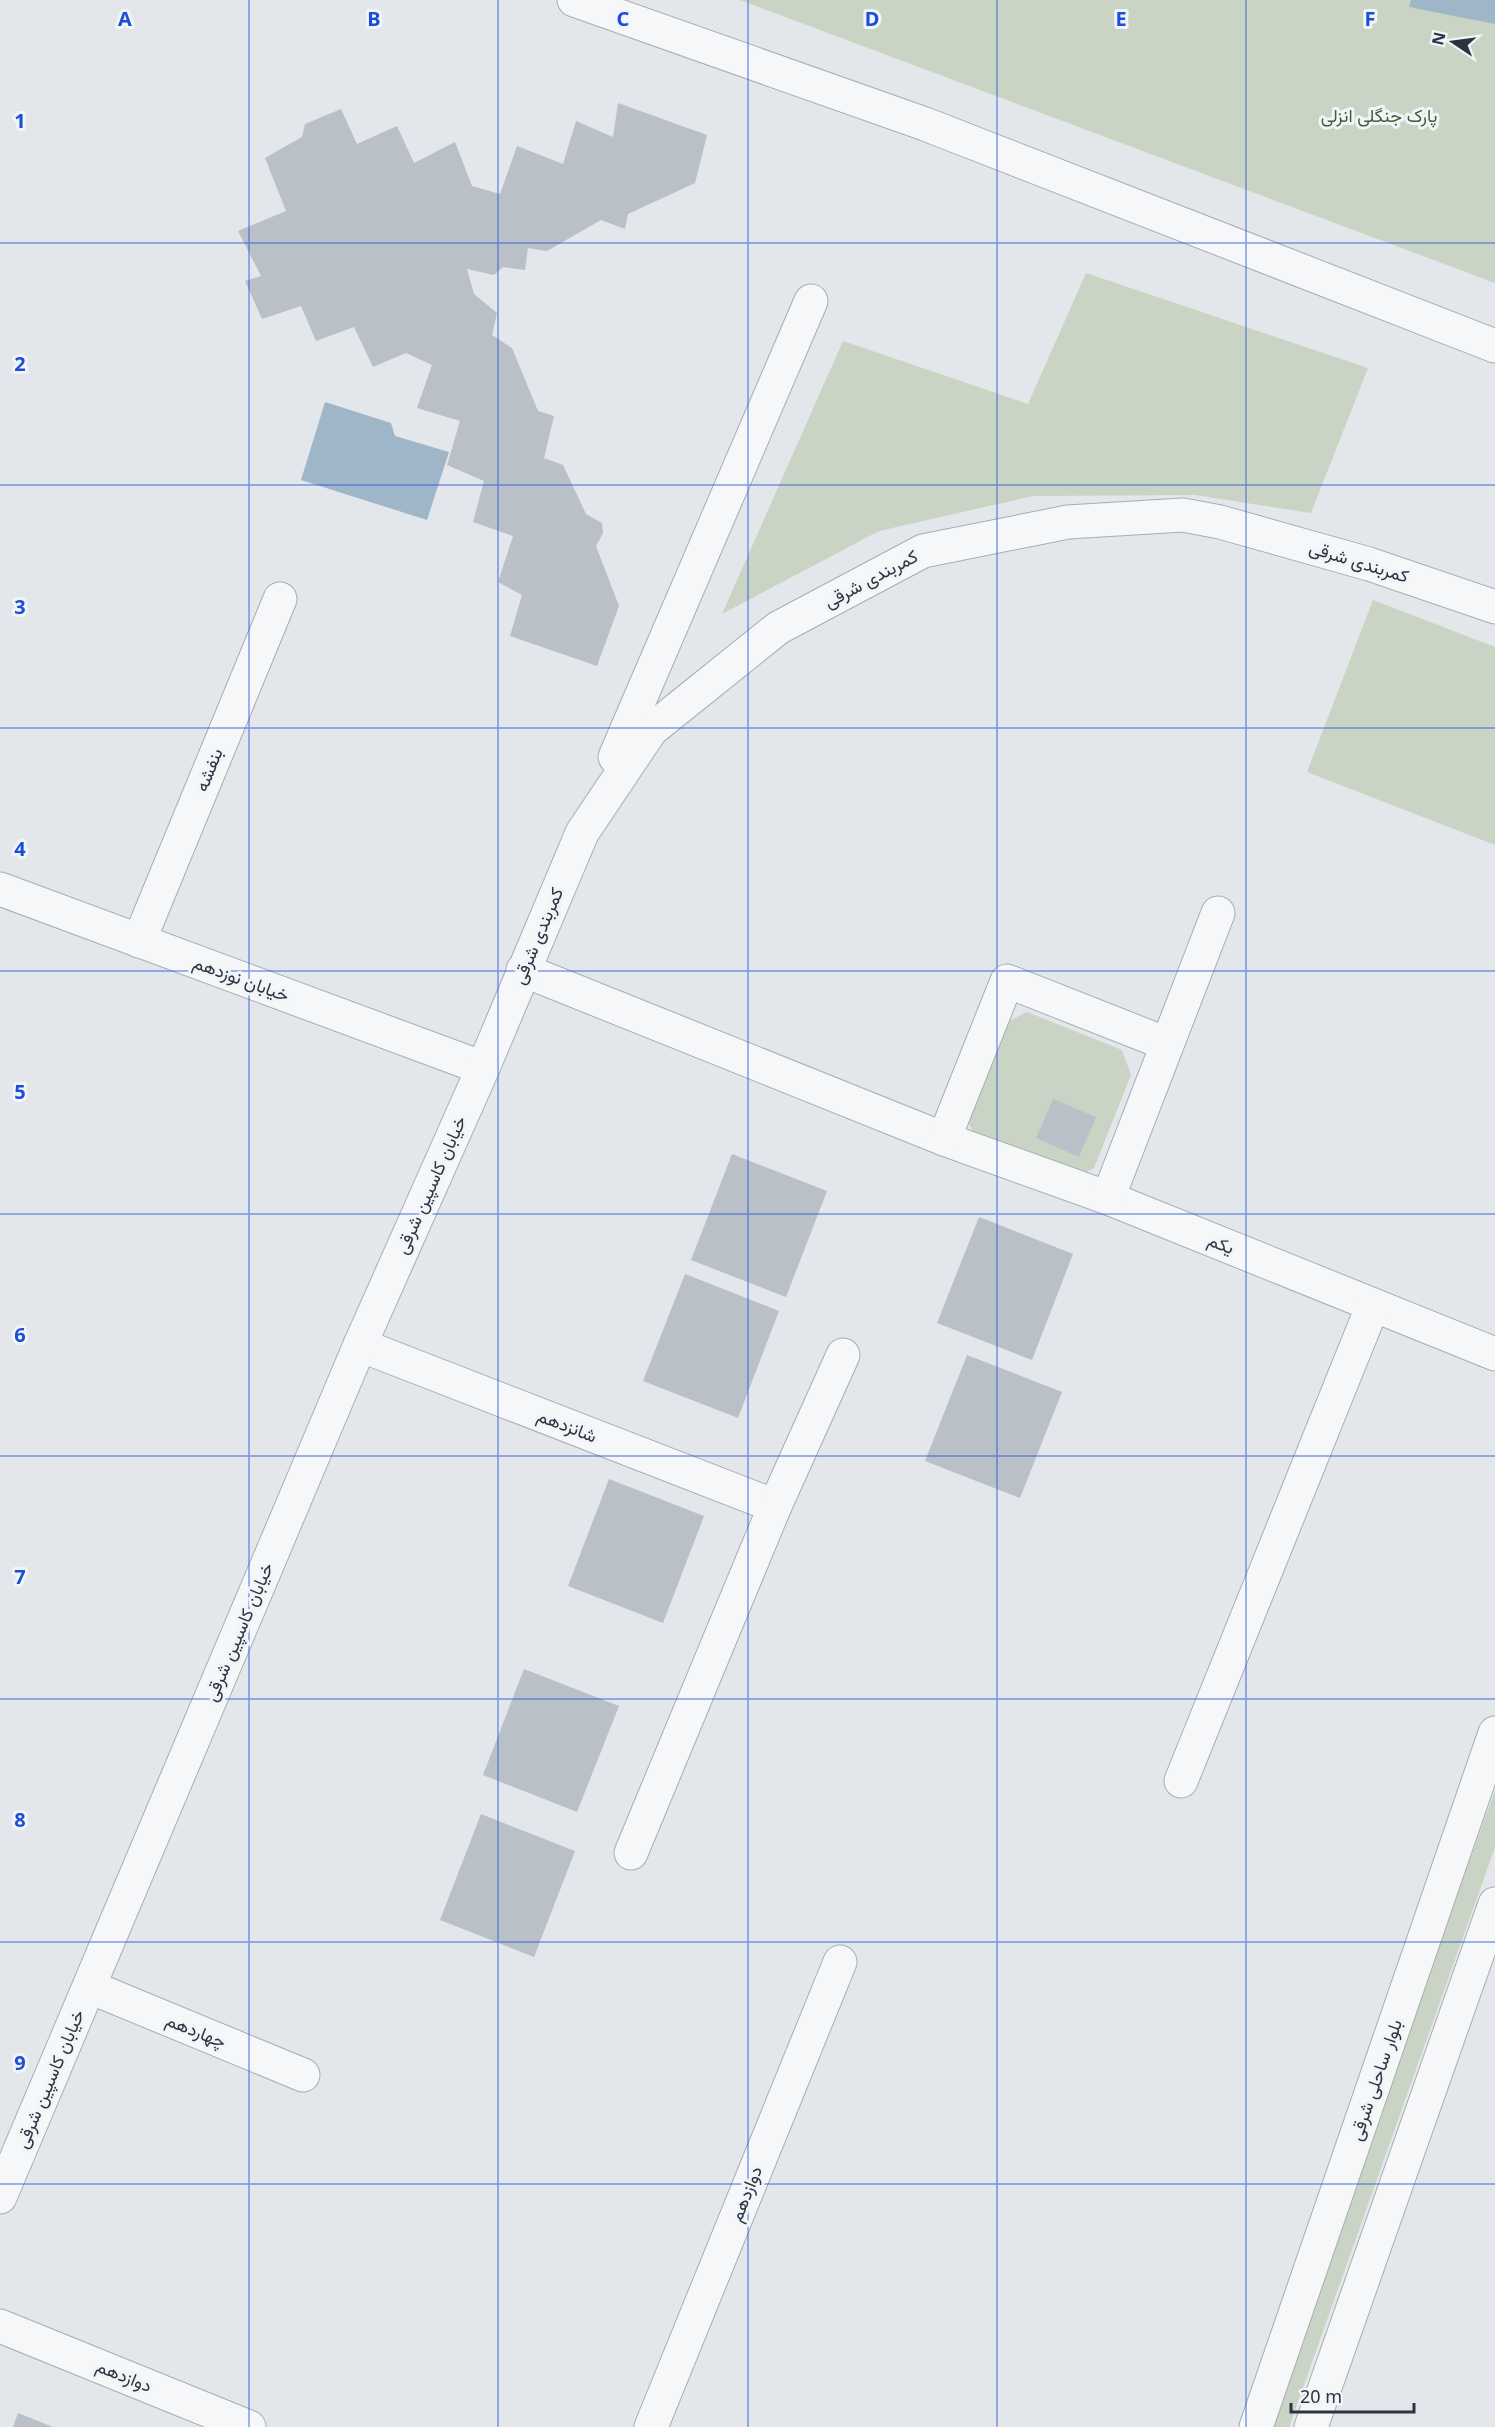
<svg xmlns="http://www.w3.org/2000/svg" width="1495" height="2427" viewBox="0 0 1495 2427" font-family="'Noto Sans',Vazirmatn,sans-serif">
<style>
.green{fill:#c9d4c4}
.water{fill:#9fb6c9}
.building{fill:#bac0c7}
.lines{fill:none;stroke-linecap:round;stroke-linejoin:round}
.minor-casing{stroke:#a8adb4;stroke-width:35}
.minor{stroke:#f5f7f9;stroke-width:33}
.grid{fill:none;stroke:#1d4ed8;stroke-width:1.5;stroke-opacity:0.55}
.labels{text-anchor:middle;stroke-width:6;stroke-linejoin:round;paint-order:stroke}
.park-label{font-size:18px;fill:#425d39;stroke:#f2f5f8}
.street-label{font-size:18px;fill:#2b3542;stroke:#f2f5f8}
.grid-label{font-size:20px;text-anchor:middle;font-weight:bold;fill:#1d4ed8;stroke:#f2f5f8;stroke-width:6;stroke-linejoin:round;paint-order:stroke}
</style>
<rect width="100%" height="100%" fill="#e3e6ea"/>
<!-- green -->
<g class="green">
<path d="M740,0H1495V283Z"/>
<path d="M1086,273L1368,368L1311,513L1195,495L1033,496L879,531L722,614L843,341L1028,404Z"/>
<path d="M1373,600L1495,647V845L1307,772Z"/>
<path d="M1027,1012L1122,1050L1131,1075L1094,1168L1066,1183L980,1145L966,1118L1001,1025Z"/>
<path d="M1495,1790V1847L1289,2427H1269L1334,2237Z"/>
</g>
<!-- water -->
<g class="water">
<path d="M1411,0H1495V24L1409,7Z"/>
<path d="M325,402L391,423L395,436L449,452L427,520L301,480Z"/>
</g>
<!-- building -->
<g class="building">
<path d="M618,103L707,135L695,183L628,214L625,229L601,220L547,251L528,248L525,270L503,267L494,275L467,269L474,294L497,313L492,335L512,348L538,411L554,416L544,458L563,465L586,514L602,523L603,533L596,546L619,606L597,666L510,636L522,595L498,582L513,536L473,522L484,481L447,465L460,421L417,408L432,365L406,353L373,367L354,327L316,341L301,306L262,319L245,281L261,276L238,231L286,211L265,158L302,137L305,124L341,109L357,144L397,126L414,163L455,142L472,186L500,194L517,146L563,164L576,121L613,137Z"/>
<path d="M1053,1099L1096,1117L1079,1157L1036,1138Z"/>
<path d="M732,1154L827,1191L786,1297L691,1260Z"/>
<path d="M979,1217L1073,1254L1032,1360L937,1323Z"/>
<path d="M685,1274L779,1311L738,1418L643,1381Z"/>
<path d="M967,1355L1062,1392L1020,1498L925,1461Z"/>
<path d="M609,1479L704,1516L663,1623L568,1586Z"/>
<path d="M524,1669L619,1706L577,1812L483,1775Z"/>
<path d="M481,1814L575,1851L534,1957L440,1920Z"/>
<path d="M18,2413L53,2427H13Z"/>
</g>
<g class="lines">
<!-- minor casing -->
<g class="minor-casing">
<g id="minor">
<path d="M574,0L925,124L1495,346"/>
<path d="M615,757L811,301"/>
<path d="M0,889L483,1068"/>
<path d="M139,941L280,599"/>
<path d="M523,970L944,1139L1108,1198L1495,1354"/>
<path d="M944,1139L1007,981L1167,1044"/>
<path d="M1108,1198L1218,913"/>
<path d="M360,1345L775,1506L631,1853"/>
<path d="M775,1506L843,1355"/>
<path d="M1181,1781L1373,1305"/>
<path d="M90,1987L303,2075"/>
<path d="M0,2197L360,1345L483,1068L582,833L651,730L778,628L923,551L1068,522L1183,515L1220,522L1369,564L1495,607"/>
<path d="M0,2326L249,2427"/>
<path d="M651,2427L840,1962"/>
<path d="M1256,2427L1495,1733"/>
<path d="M1311,2427L1495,1904"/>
</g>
</g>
<!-- minor -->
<use href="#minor" class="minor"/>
</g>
<!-- grid -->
<path class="grid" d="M249,0V2427M498,0V2427M748,0V2427M997,0V2427M1246,0V2427M0,243H1495M0,485H1495M0,728H1495M0,971H1495M0,1214H1495M0,1456H1495M0,1699H1495M0,1942H1495M0,2184H1495"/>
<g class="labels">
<!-- park labels -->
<g class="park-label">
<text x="1379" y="122">پارک جنگلی انزلی</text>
</g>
<!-- street labels -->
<g class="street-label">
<text transform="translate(1359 562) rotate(17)" y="6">کمربندی شرقی</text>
<text transform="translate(871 579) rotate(-28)" y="6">کمربندی شرقی</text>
<text transform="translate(209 770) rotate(-68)" y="6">بنفشه</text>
<text transform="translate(538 936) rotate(-67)" y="6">کمربندی شرقی</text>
<text transform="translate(241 979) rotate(20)" y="6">خیابان نوزدهم</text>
<text transform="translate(431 1185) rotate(-66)" y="6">خیابان کاسپین شرقی</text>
<text transform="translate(1221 1244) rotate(22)" y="6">یکم</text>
<text transform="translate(567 1426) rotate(21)" y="6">شانزدهم</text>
<text transform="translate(239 1632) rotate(-67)" y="6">خیابان کاسپین شرقی</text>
<text transform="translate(196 2031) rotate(22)" y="6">چهاردهم</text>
<text transform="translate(50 2079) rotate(-67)" y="6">خیابان کاسپین شرقی</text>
<text transform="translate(1376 2080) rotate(-71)" y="6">بلوار ساحلی شرقی</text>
<text transform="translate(746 2194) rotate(-68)" y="6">دوازدهم</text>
<text transform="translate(124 2376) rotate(22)" y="6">دوازدهم</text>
</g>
</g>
<g class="grid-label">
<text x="125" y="26">A</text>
<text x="374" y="26">B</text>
<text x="623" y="26">C</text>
<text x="872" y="26">D</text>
<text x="1121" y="26">E</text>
<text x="1370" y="26">F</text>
<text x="20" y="128">1</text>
<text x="20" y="371">2</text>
<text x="20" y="614">3</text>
<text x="20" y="856">4</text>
<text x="20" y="1099">5</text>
<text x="20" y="1342">6</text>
<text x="20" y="1584">7</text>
<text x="20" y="1827">8</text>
<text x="20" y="2070">9</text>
</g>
<!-- north arrow -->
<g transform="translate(1453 42) rotate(283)" stroke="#f2f5f8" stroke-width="4.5" paint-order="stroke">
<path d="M0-4.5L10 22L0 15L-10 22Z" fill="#2b3542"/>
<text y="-9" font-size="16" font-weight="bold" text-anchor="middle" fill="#2b3542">N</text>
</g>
<!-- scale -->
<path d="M1291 2403v9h123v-9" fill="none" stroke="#2b3542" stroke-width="3"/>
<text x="1300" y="2403" font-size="18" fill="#2b3542" stroke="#f2f5f8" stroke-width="4.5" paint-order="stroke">20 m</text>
</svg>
